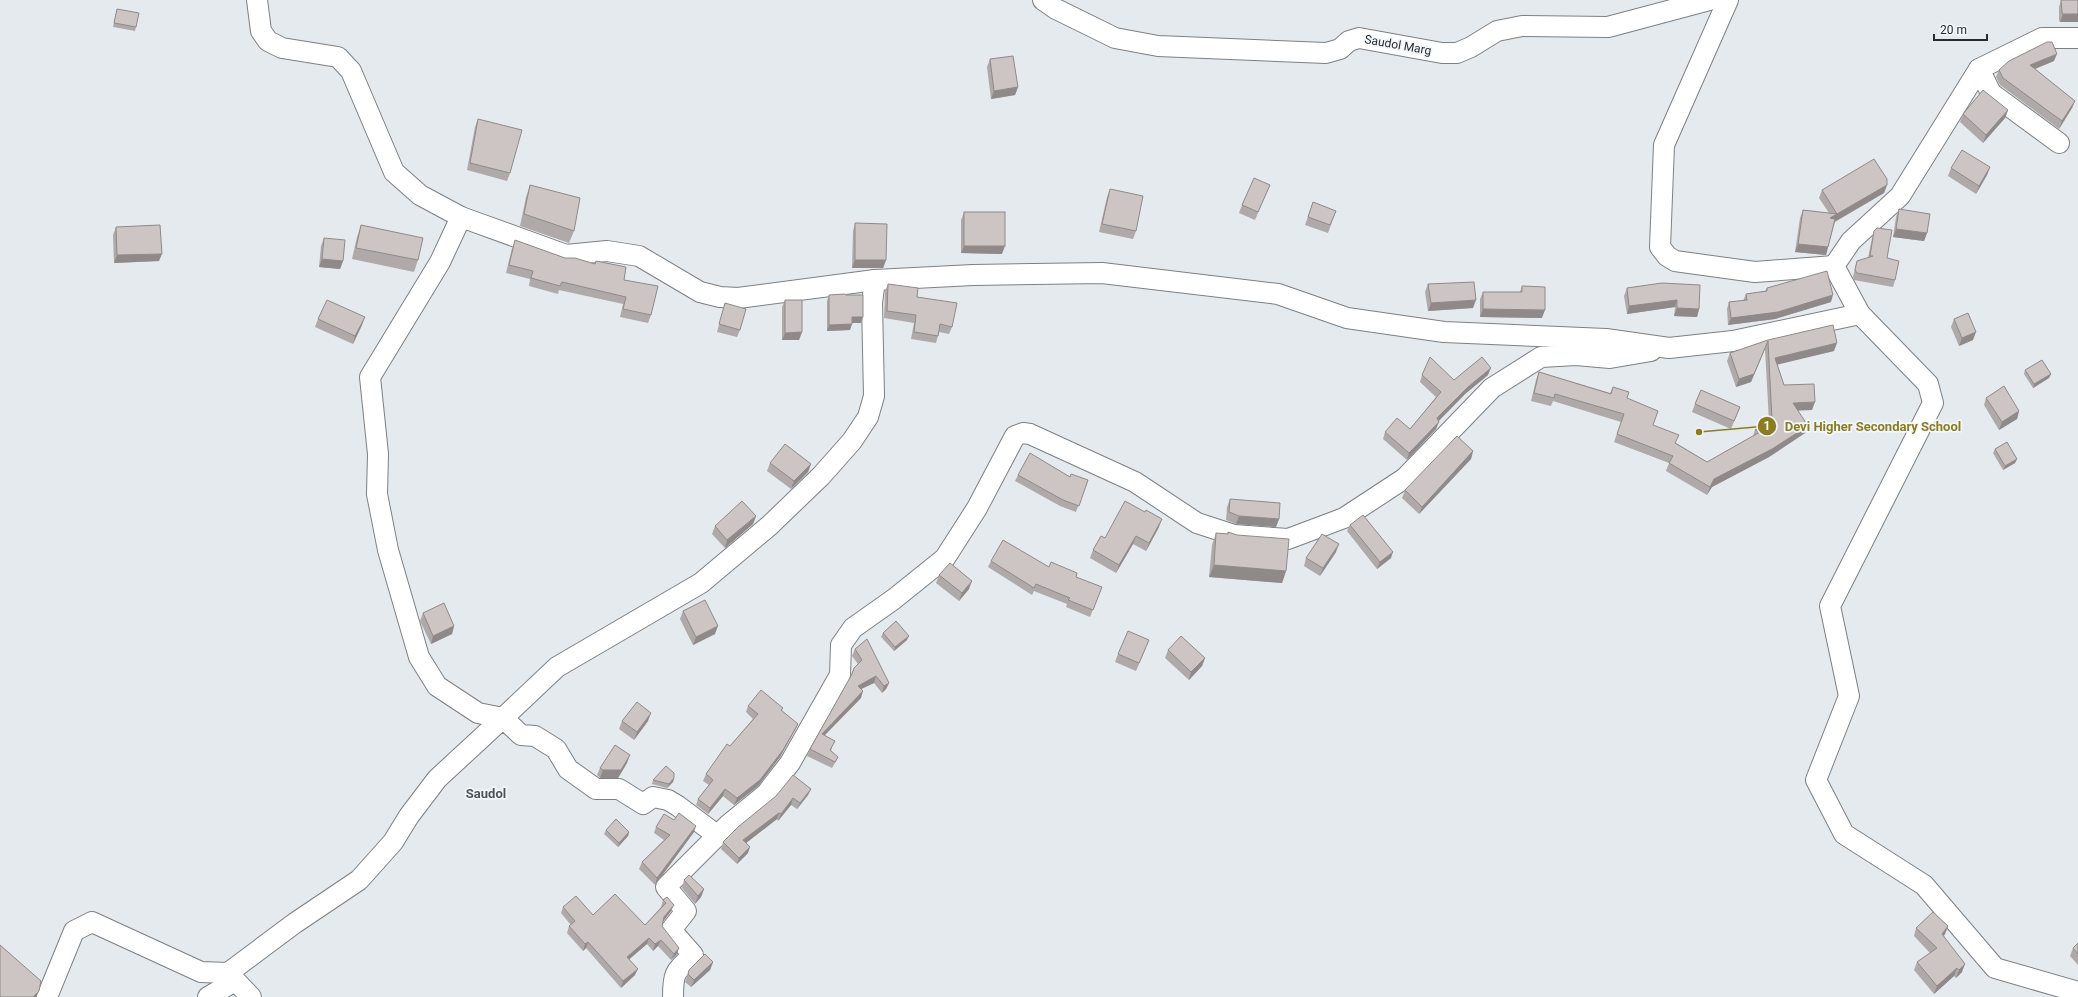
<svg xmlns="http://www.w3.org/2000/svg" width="2078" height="997" viewBox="0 0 2078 997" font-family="Roboto,sans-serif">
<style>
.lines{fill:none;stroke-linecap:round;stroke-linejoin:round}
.minor-casing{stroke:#7c8084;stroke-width:22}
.minor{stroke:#fff;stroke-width:20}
.wall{fill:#afa9a9}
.shaded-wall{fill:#8f8a89}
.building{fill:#ccc5c4;stroke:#8f8a89}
.labels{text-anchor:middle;stroke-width:3.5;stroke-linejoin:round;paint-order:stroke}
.street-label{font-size:12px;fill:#292b2d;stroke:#f2f7fc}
.neighbourhood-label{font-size:13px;font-weight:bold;fill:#505458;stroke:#f2f7fc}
.leader{fill:none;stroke:#8b7c22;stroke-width:1.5}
.callout-dot{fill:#8b7c22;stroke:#f2f7fc;stroke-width:1.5}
.mark-label{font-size:12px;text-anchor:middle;font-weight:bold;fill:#fff}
.callout-label{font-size:13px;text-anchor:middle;font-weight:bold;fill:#8b7c22;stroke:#f2f7fc;stroke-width:3.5;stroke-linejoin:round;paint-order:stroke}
</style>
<rect width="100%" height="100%" fill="#e5eaef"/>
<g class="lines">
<!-- minor casing -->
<g class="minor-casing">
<g id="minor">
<path d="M257,0L261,31L268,41L282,48L338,57L351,71L394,172L420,195L461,217L566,255L607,251L639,256L700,292L720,297L738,298L875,280L973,275L1102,273L1278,294L1347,318L1444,332L1606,339L1669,348L1733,341L1860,314"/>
<path d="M1043,0L1056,9L1115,38L1158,46L1326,53L1340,49L1349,41L1359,38L1442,53H1457L1471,47L1497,31L1522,26L1608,27L1709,0"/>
<path d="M1728,0L1664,145L1660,247L1667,256L1675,261L1755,272L1834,266"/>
<path d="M2078,38H2042L1979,69L1900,196L1851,241L1834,266L1860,314L1928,384L1933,403L1830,606L1849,696L1816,780L1844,834L1924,885L1995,968L2078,992"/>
<path d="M1979,69L1991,93L2059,143"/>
<path d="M461,217L440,262L370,377L378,454L377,494L388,550L419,657L437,686L478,713L503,718L557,667L701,583L769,526L821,476L852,441L868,417L874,396L872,303L875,280"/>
<path d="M228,973L251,997"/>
<path d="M47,997L74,931L92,922L201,972L228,973L295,923L359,880L393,842L409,816L437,779L503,718L521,735L535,736L556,749L568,769L596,789H619L643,804L653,797L668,800L678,806L718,836"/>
<path d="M208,997L230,984L228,973"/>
<path d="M673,997C673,972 675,972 693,955L671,930L686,911L666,887L728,825L766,794L790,763L840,675L841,645L853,628L894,599L945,558L977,508L1015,436L1023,433L1030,434L1135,482L1197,523L1234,535L1288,539L1344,518L1405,478L1492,388L1541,357L1576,355L1610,358L1651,351"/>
</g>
</g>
<!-- minor -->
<use href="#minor" class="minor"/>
</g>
<!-- wall -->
<g class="wall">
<path d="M2061,0H2078V22H2060L2059,20V7Z"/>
<path d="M117,9L136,27L135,31L113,27Z"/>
<path d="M990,59L1018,87L1015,95L991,99L987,67Z"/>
<path d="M2054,61L2035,69L2075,101L2072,108L2059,129L2000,85L1996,77L1999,70Z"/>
<path d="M2008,110L2005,118L1983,143L1960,122L1963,114Z"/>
<path d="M478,119L510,173L507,181L467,170L475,127Z"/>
<path d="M1990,167L1987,175L1976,194L1948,176L1951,168Z"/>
<path d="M530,185L574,231L569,243L520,226L526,197Z"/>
<path d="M1270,185L1255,220L1239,213L1242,205Z"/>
<path d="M1887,185L1884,193L1835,222L1828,247L1826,255L1795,252L1800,218L1803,210L1829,213L1819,198L1822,190Z"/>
<path d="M1110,189L1136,231L1133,239L1099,232L1107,197Z"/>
<path d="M1313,202L1336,211L1328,233L1305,225Z"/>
<path d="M1899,209L1927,233L1924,241L1893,237L1896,217Z"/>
<path d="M964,212L1002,254L961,253V220Z"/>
<path d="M855,223L886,260L883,268H852L853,231Z"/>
<path d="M361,225L418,260L414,272L352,259L357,237Z"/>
<path d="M116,227L159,261L114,263L113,235Z"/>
<path d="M1874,231L1887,258L1895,280L1893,287L1854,280L1853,277L1855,268L1857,261L1868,258L1872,238Z"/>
<path d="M324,238L343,261L340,269L319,267L321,246Z"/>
<path d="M515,240L565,258L595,263L596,261L624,280L651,315L648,323L620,317L623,304L559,290L558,294L529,286L530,279L506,273L512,248Z"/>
<path d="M1662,283L1699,309L1697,317L1674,316L1675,307L1627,314L1624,296L1627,288Z"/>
<path d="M888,284L917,297L952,327L949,334L939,332L936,343L911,339L914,323L884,318L885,291Z"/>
<path d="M1428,284L1473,308L1428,311L1425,292Z"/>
<path d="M1522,286L1542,318L1480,317V299L1483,292H1520Z"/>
<path d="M1767,288L1831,302L1775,319L1728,325L1727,309L1729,302L1743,301L1746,294L1765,291Z"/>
<path d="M829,295H846L861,323H852L850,330L827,331V301Z"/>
<path d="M785,300L802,332L799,340H782V307Z"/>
<path d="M725,303L740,330L737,337L717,332Z"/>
<path d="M318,319L362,325L353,344L315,327Z"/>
<path d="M1954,319L1973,340L1959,346L1951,327Z"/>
<path d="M1768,340L1834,351L1777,364L1784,385L1812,410H1798L1805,433L1769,457L1712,487L1707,495L1666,471L1669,463L1614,442L1621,422L1553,401L1551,406L1531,401L1536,380L1539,372L1610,393L1613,387L1627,398L1653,425L1676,443L1707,462L1753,436L1755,430L1769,422L1765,349L1751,382L1736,387L1727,361L1730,353Z"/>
<path d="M2025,370L2051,374L2049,378L2033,388L2024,374Z"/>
<path d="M1422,375L1454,380L1488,375L1465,394L1438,421L1436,429L1407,460L1383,439L1385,432L1410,429L1436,397L1420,382Z"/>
<path d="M1986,398L2019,411L2017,419L1999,430L1984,405Z"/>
<path d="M1695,404L1740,407L1731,429L1692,412Z"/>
<path d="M1995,449L2017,459L2015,463L2003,470L1993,453Z"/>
<path d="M1473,451L1471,459L1419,514L1402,498L1405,490Z"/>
<path d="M770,463L811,464L808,472L791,489L767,471Z"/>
<path d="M1018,475L1070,477L1088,480L1076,512L1060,506L1015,481Z"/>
<path d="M1230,499L1279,519L1276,527L1236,524L1226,520L1227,507Z"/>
<path d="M1145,512L1159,527L1146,551L1133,544L1116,573L1090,558L1093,550L1105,538Z"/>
<path d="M756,516L753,524L725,548L712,534L715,526Z"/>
<path d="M1350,525L1391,558L1377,569L1347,531Z"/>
<path d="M1228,532L1286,571L1282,583L1209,577L1212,545L1216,533L1228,534Z"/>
<path d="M1336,552L1320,576L1304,566L1306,558Z"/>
<path d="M991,561L1049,567L1102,587L1090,617L1066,607L1067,604L1034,591L1032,595L988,567Z"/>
<path d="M939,575L969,589L959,601L936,583Z"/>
<path d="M683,611L715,634L693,645L680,619Z"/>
<path d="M423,613L454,626L452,634L431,644L420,621Z"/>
<path d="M883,633L907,640L894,651L881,637Z"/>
<path d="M1146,648L1136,671L1115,662L1118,654Z"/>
<path d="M855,649L889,683L886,689L882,693L874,683L861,689V698L824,736L832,748L831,751L838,757L835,763L832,768L807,756L810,749L851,676L854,668L858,664L852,656Z"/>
<path d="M1168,650L1205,658L1202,666L1189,680L1165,658Z"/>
<path d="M748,706L783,708L782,711L798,724L795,730L780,757L758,786L734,805L723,796L708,814L696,805L698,799L709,785L703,781L706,774L753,719L746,712Z"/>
<path d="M622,721H648L634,740L619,729Z"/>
<path d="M627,763L618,778H600L597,775L600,768Z"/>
<path d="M674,778L673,782L667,788L652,784L653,780Z"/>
<path d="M811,789L808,795L797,809L791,805L778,821L777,819L746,843L748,853L737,864L721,849L723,842L738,827Z"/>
<path d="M656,827L694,832L655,885L639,869L642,862L664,840L654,833Z"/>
<path d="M606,830L629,832L628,836L618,847L604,834Z"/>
<path d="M684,880L704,889L701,897L695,904L682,888Z"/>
<path d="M667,897L671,911L663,921L662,926L677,954L671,960L658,946L653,951L647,944L629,959L635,975L621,988L586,948L583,951L567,933L569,926L571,925L561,913L563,907L593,915L645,925L661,907L663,900Z"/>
<path d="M1948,926L1945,934L1944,936L1962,972L1956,978L1954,976L1934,994L1914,970L1917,962L1930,953L1914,936L1916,928Z"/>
<path d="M2078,943V965L2070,956L2073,948Z"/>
<path d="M713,962L710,970L691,987L685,982L689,970Z"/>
</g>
<!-- shaded-wall -->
<g class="shaded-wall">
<path d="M2063,14H2078V22H2060Z"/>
<path d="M2057,54L2054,61L2027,72L2030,65Z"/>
<path d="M1018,87L1015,95L991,99L994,91Z"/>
<path d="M2075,101L2072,108L2059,129L2062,121Z"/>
<path d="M2008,110L2005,118L1983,143L1986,135Z"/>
<path d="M1990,167L1987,175L1976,194L1979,186Z"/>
<path d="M1887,185L1884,193L1827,226L1830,218Z"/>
<path d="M1896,229L1927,233L1924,241L1893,237Z"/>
<path d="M1798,244L1828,247L1826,255L1795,252Z"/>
<path d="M964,246H1005L1002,254L961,253Z"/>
<path d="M162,254L159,261L114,263L117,255Z"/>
<path d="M322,259L343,261L340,269L319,267Z"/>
<path d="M855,260H886L883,268H852Z"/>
<path d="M1833,295L1831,302L1775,319L1728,325L1731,318Z"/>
<path d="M1476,300L1473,308L1428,311L1431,303Z"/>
<path d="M1677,300L1675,307L1627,314L1629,306Z"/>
<path d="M1677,308L1699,309L1697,317L1674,316Z"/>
<path d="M1483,309L1545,310L1542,318L1480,317Z"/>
<path d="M365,317L362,325L353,344L355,336Z"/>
<path d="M852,317H863L861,323H850Z"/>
<path d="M852,324L850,330L827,331L829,325Z"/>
<path d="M802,332L799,340H782L785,333Z"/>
<path d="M1976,332L1973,340L1959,346L1962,338Z"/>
<path d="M1768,341L1751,382L1736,387L1739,379Z"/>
<path d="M1837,343L1834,351L1772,366L1775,358Z"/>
<path d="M1491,368L1488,375L1465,394L1435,425L1437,418L1468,387Z"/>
<path d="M2051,374L2049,378L2033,388L2034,384Z"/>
<path d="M1815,402L1812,410L1790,411L1793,403Z"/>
<path d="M2019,411L2017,419L1999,430L2002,422Z"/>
<path d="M1439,422L1436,429L1407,460L1409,453Z"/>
<path d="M1808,426L1805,433L1769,457L1712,487L1707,495L1710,487L1714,479Z"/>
<path d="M1473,451L1471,459L1419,514L1422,507Z"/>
<path d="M2017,459L2015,463L2003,470L2005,466Z"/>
<path d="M811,464L808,472L791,489L794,481Z"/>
<path d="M756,516L753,524L725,548L727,540Z"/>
<path d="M1239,516L1279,519L1276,527L1236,524Z"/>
<path d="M1162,519L1159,527L1146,551L1149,543Z"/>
<path d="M1136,536L1133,544L1116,573L1119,565Z"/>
<path d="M1339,544L1336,552L1320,576L1323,568Z"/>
<path d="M1393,552L1391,558L1377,569L1380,562Z"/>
<path d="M1214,565L1286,571L1282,583L1209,577Z"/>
<path d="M972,581L969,589L959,601L962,593Z"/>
<path d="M454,626L452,634L431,644L433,636Z"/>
<path d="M718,626L715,634L693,645L696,637Z"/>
<path d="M909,636L907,640L894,651L895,647Z"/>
<path d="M1205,658L1202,666L1189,680L1191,672Z"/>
<path d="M876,676L874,683L855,692L858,686Z"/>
<path d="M889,683L886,689L882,693L884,686Z"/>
<path d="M863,691L861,698L819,741L822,734Z"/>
<path d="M651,713L648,721L634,740L637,732Z"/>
<path d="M798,724L795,730L780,757L758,786L734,805L737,798Z"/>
<path d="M630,755L627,763L618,778H600L603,770Z"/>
<path d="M674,778L673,782L667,788L669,784Z"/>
<path d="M725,789L723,796L708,814L710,808Z"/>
<path d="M811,789L808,795L797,809L800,803Z"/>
<path d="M793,798L791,805L778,821L781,814Z"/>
<path d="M779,813L777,819L741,847L743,840Z"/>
<path d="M696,826L694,832L655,885L657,878Z"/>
<path d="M629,832L628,836L618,847L619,843Z"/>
<path d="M750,847L748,853L737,864L739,858Z"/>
<path d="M704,889L701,897L695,904L698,896Z"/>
<path d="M674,905L671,911L662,923L664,917Z"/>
<path d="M1948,926L1945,934L1939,941L1942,934Z"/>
<path d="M649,938L647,944L625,963L627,957Z"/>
<path d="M661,940L658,946L653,951L655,944Z"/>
<path d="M588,942L586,948L583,951L585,944Z"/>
<path d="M679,948L677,954L671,960L674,954Z"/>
<path d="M713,962L710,970L691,987L694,980Z"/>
<path d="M1965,964L1962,972L1956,978L1959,970Z"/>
<path d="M1957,968L1954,976L1934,994L1937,986Z"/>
<path d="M638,969L635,975L621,988L623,981Z"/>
<path d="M39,991L36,997H33Z"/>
</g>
<!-- building -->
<g class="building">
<path d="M2061,0H2078V14H2063L2062,12Z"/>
<path d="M117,9L139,13L136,27L114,23Z"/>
<path d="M2047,42H2052L2057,54L2030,65L2075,101L2062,121L2003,78L1999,70L2009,61Z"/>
<path d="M1013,56L1018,87L994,91L990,59Z"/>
<path d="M1983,90L2008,110L1986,135L1963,114Z"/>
<path d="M478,119L522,130L510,173L470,163Z"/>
<path d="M1962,150L1990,167L1979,186L1951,168Z"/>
<path d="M1874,159L1887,179V185L1830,218L1835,219L1828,247L1798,244L1803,210L1837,214L1822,190Z"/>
<path d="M1254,178L1270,185L1258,212L1242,205Z"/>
<path d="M530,185L580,198L574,231L524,214Z"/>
<path d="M1110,189L1143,196L1136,231L1102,224Z"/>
<path d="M1313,202L1336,211L1330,225L1308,217Z"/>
<path d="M1899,209L1930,214L1927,233L1896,229Z"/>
<rect x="964" y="212" width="41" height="34"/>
<path d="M855,223L887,224L886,260H855Z"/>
<path d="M160,225L162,254L117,255L116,227Z"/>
<path d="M361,225L423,238L418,260L356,248Z"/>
<path d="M1877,228L1892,230L1887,258L1899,261L1895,280L1857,273L1855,270L1857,261L1873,256H1870L1874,231Z"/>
<path d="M324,238L345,240L343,261L322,259Z"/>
<path d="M515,240L565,258H575L595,264L596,261L626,267L624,280L658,286L651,315L623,309L626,297L562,282L560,286L531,278L533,271L509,265Z"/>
<path d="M1827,271L1833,295L1778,312L1731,318L1729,302L1747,300L1746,294L1767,291V288Z"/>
<path d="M1474,282L1476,300L1431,303L1428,284Z"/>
<path d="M1662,283L1700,285L1699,309L1677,308V300L1629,306L1627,288Z"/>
<path d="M888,284L918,288L917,297L957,303L952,327L940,324L938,336L914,332L916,315L887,311Z"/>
<path d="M1522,286L1545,287V310L1483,309V292H1522Z"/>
<path d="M845,294L846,295H863V317H852V324L829,325V295Z"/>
<path d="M327,300L365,317L355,336L318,319Z"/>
<path d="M785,300H802V332L785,333Z"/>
<path d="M725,303L746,309L740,330L719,324Z"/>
<path d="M1968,313L1976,332L1962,338L1954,319Z"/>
<path d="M1833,325L1837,343L1775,358L1784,385L1814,384L1815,402L1793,403L1808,426L1772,449L1714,479L1710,487L1669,463L1673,456L1617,434L1624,414L1555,394L1554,398L1534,393L1539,372L1611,394L1613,387L1629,392L1627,398L1658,411L1653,425L1679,435L1675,443L1707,462L1760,432L1755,430L1772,420L1768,341L1754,374L1739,379L1730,353L1768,340Z"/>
<path d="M1430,357L1454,380L1482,357L1491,368L1468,387L1437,418L1439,422L1409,453L1385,432L1397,418L1410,429L1441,392L1422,375Z"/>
<path d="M2042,360L2051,374L2034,384L2025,370Z"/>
<path d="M2004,386L2019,411L2002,422L1986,398Z"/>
<path d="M1701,390L1740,407L1734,421L1695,404Z"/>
<path d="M1457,436L1473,451L1422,507L1405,490Z"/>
<path d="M2007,442L2017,459L2005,466L1995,449Z"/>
<path d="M785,444L811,464L794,481L770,463Z"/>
<path d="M1030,453L1070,477L1071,474L1088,480L1079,506L1063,500L1018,475Z"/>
<path d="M1230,499L1280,503L1279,519L1239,516L1229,512Z"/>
<path d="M742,501L756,516L727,540L715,526Z"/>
<path d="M1125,501L1145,512L1146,510L1162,519L1149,543L1136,536L1119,565L1093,550L1101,536L1105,538Z"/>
<path d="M1363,515L1393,552L1380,562L1350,525Z"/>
<path d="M1228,532L1237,535L1289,539L1286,571L1214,565L1216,533L1228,534Z"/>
<path d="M1322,534L1339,544L1323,568L1306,558Z"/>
<path d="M1003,540L1049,567L1051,562L1077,573L1076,577L1102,587L1093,610L1068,600L1070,598L1036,584L1034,588L991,561Z"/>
<path d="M950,563L972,581L962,593L939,575Z"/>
<path d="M705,600L718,626L696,637L683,611Z"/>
<path d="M444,603L454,626L433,636L423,613Z"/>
<path d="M896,621L909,636L895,647L883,633Z"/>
<path d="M1128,631L1149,640L1139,663L1118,654Z"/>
<path d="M1181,636L1205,658L1191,672L1168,650Z"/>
<path d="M867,639L889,683L884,686L876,676L858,686L863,691L822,734L835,741L830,750L838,757L835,762L810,749L852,674L854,668L862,660L855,649Z"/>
<path d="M761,690L783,708L781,710L798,724L783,750L760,780L737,798L725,789L710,808L698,799L713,780L706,774L727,744L730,746L758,714L748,706Z"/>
<path d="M637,702L651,713L637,732L622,721Z"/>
<path d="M615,745L630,755L621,770H603L600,768Z"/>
<path d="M666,766L674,773V778L669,784L653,780Z"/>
<path d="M793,775L811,789L800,803L793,798L781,814L779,813L743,840L750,847L739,858L723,842L738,827L776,796Z"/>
<path d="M679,813L696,826L657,878L642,862L670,835L656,827L664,814L674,820Z"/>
<path d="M616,819L629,832L619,843L606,830Z"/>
<path d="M689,875L704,889L698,896L684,880Z"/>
<path d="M615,894L645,925L666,903L663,900L667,897L674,905L664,917L662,926L679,948L674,954L661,940L655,944L649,938L627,957L638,969L623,981L588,942L585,944L569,926L575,921L563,907L576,896L593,915Z"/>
<path d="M1933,912L1948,926L1942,934L1965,964L1959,970L1957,968L1937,986L1917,962L1937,948L1916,928Z"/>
<path d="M2078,943V954L2073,948Z"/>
<path d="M0,945L41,981L39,991L33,997H0Z"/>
<path d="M705,954L713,962L694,980L688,974L689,970Z"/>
</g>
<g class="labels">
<!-- street labels -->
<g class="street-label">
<text transform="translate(1398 45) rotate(10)" y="4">Saudol Marg</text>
</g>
<!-- neighbourhood labels -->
<g class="neighbourhood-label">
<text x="486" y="798">Saudol</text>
</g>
</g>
<!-- callouts -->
<path class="leader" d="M1699 432L1767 426"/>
<g class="callout-dot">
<circle cx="1699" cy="432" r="4"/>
<circle cx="1767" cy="426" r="10"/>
</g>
<g class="mark-label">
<text x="1767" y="430">1</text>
</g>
<g class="callout-label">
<text x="1873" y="431">Devi Higher Secondary School</text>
</g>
<!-- scale -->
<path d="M1934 34v6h53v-6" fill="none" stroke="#292b2d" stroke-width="2"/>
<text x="1940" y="34" font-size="12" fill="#292b2d" stroke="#f2f7fc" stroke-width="3" paint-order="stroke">20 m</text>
</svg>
